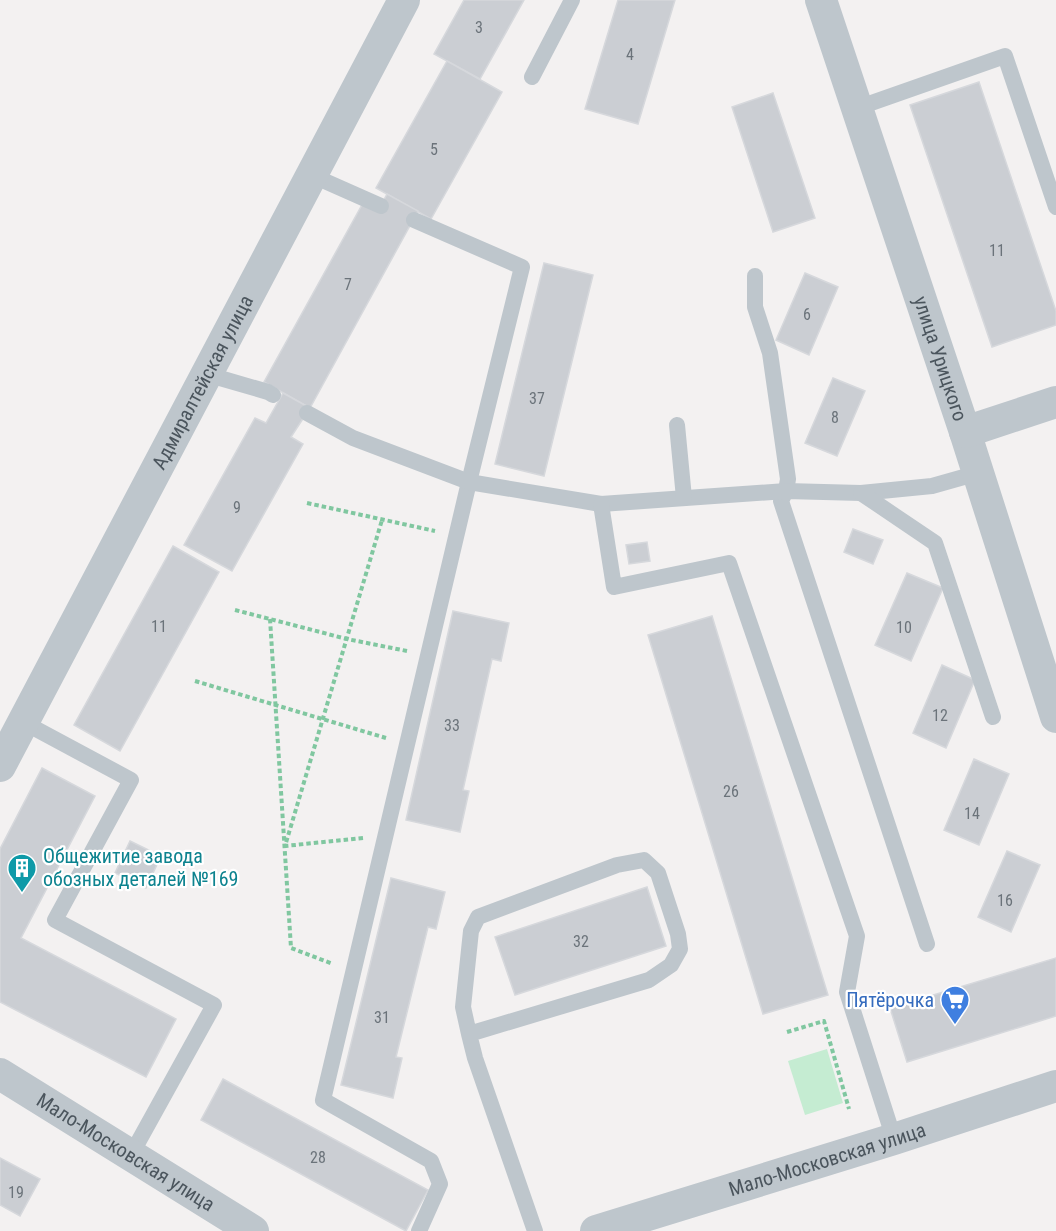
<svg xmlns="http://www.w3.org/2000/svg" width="1056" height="1231" viewBox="0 0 1056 1231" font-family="'Roboto Condensed',sans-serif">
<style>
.green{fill:#c5ecd2}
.building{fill:#cbced3;stroke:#d6d8dc;stroke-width:1.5}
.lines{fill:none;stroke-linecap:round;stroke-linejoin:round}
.path{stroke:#80c7a0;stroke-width:4;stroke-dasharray:4.5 3;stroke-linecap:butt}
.service{stroke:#bec6cc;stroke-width:16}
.minor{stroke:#bec6cc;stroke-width:32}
.labels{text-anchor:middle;stroke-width:4.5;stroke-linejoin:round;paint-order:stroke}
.number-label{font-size:16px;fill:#6b737a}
.street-label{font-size:20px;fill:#4b555d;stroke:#fff}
.culture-label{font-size:20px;fill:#0d838f;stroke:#fff;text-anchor:start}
.shop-label{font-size:20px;fill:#366cbe;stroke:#fff;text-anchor:end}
</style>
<rect width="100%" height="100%" fill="#f3f1f1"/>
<!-- green -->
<path class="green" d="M827,1049L843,1103L805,1115L788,1061Z"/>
<!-- building -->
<g class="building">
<path d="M464,0H524L480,79L434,54Z"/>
<path d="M618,0H675L638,124L585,109Z"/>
<path d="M447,61L502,92L431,219L376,188Z"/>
<path d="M979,82L1056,311V325L992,347L910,105Z"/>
<path d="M773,93L815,218L773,232L732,107Z"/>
<path d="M387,194L418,211L310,408L264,382L363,203L378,211Z"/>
<path d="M544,263L593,275L544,476L495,464Z"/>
<path d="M805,273L838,287L809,355L776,340Z"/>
<path d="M833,378L865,391L837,456L805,443Z"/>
<path d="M283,393L310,408L291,437L303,444L232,571L184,545L255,418L266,423Z"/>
<path d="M853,529L883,540L873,564L844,552Z"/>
<path d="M647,542L650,561L629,564L626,545Z"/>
<path d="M173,546L219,572L120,751L74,725Z"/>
<path d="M907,573L943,588L911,661L875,645Z"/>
<path d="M453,611L509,623L501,661L492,659L463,790L469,791L460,832L406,820Z"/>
<path d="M712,616L828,995L763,1014L648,635Z"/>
<path d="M942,665L975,680L946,748L913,733Z"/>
<path d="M974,759L1009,774L979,845L944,830Z"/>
<path d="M42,768L95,796L21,938L176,1019L146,1077L0,1002V849Z"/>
<path d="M130,841L161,856L146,888L115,873Z"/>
<path d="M1007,851L1040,865L1011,932L978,917Z"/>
<path d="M391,878L445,892L436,929L428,927L396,1057L402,1058L393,1098L341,1085Z"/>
<path d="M647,887L666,946L515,995L495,937Z"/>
<path d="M1056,958V1016L907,1062L890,1008Z"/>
<path d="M223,1079L428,1190L406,1231L201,1120Z"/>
<path d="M0,1158L40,1179L20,1216L0,1205Z"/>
</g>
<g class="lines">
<!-- path -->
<g class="path">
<path d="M307,503L435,531"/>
<path d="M235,610L347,639L407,651"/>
<path d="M270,619L291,948L333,964"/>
<path d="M195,681L386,738"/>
<path d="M363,838L285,846L382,520"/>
<path d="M787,1032L824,1021L849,1109"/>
</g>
<!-- service -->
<g class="service">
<path d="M532,77L572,0"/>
<path d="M857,108L1005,56L1056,207"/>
<path d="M311,175L381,206"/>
<path d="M414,220L522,267L469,482L323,1100L431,1161L440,1184L419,1231"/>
<path d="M755,276V307L770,353L788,479L786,491L781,501L927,944"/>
<path d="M206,374L268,392L273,395"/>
<path d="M307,413L353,438L469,482L601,504L786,491L861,493L932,486L978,473"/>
<path d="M677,425L684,498"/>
<path d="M861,493L935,543L993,717"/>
<path d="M601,504L614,587L729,563L857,936L847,992L894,1139"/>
<path d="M23,722L131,780L55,920L214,1005L131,1155"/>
<path d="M469,1034L463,1007L471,931L478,917L617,865L644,860L658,873L678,934L680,949L671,965L649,980L469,1034L475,1058L535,1231"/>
</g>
<!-- minor -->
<g class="minor">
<path id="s1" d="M821,0L965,432L1056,717"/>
<path d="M965,432L1056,402"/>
<path id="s2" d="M0,766L404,0"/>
<path id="s3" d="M0,1074L253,1231"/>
<path id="s4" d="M596,1231L894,1139L1056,1086"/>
</g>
</g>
<!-- icons -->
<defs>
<g id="building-pin" transform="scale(1.5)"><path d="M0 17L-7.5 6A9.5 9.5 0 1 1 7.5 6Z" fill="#0f9aa8" stroke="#fff"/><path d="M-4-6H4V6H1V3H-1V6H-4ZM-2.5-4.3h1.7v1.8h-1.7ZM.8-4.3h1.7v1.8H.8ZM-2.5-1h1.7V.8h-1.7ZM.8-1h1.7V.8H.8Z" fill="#fff"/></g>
<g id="supermarket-pin" transform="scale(1.5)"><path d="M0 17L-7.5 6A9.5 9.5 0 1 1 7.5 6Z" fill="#3f7fe0" stroke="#fff"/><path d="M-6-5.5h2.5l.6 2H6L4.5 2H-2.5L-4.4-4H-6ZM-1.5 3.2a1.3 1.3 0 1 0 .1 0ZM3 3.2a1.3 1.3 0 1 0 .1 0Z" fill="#fff"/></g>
</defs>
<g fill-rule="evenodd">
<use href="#building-pin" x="22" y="868"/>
<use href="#supermarket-pin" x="955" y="1000"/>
</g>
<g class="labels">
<!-- number labels -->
<g class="number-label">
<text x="479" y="33">3</text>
<text x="630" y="60">4</text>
<text x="434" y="155">5</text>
<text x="997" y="256">11</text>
<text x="348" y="290">7</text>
<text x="807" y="320">6</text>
<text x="537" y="404">37</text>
<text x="835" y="423">8</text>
<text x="237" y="513">9</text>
<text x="159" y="632">11</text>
<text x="904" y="633">10</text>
<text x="940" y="721">12</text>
<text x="452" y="731">33</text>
<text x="731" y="797">26</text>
<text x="972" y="819">14</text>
<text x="1005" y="906">16</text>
<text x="581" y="947">32</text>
<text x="382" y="1023">31</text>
<text x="318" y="1163">28</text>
<text x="16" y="1198">19</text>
</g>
<!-- street labels -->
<g class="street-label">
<text dy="7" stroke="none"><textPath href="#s1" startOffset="378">улица Урицкого</textPath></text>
<text dy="7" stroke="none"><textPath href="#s2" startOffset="434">Адмиралтейская улица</textPath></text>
<text dy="7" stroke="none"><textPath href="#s3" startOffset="148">Мало-Московская улица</textPath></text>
<text dy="7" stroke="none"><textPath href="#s4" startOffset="242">Мало-Московская улица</textPath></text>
</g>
<!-- culture labels -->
<g class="culture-label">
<text x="43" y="863">Общежитие завода<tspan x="43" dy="23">обозных деталей №169</tspan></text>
</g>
<!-- shop labels -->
<g class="shop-label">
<text x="934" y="1007">Пятёрочка</text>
</g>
</g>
</svg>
